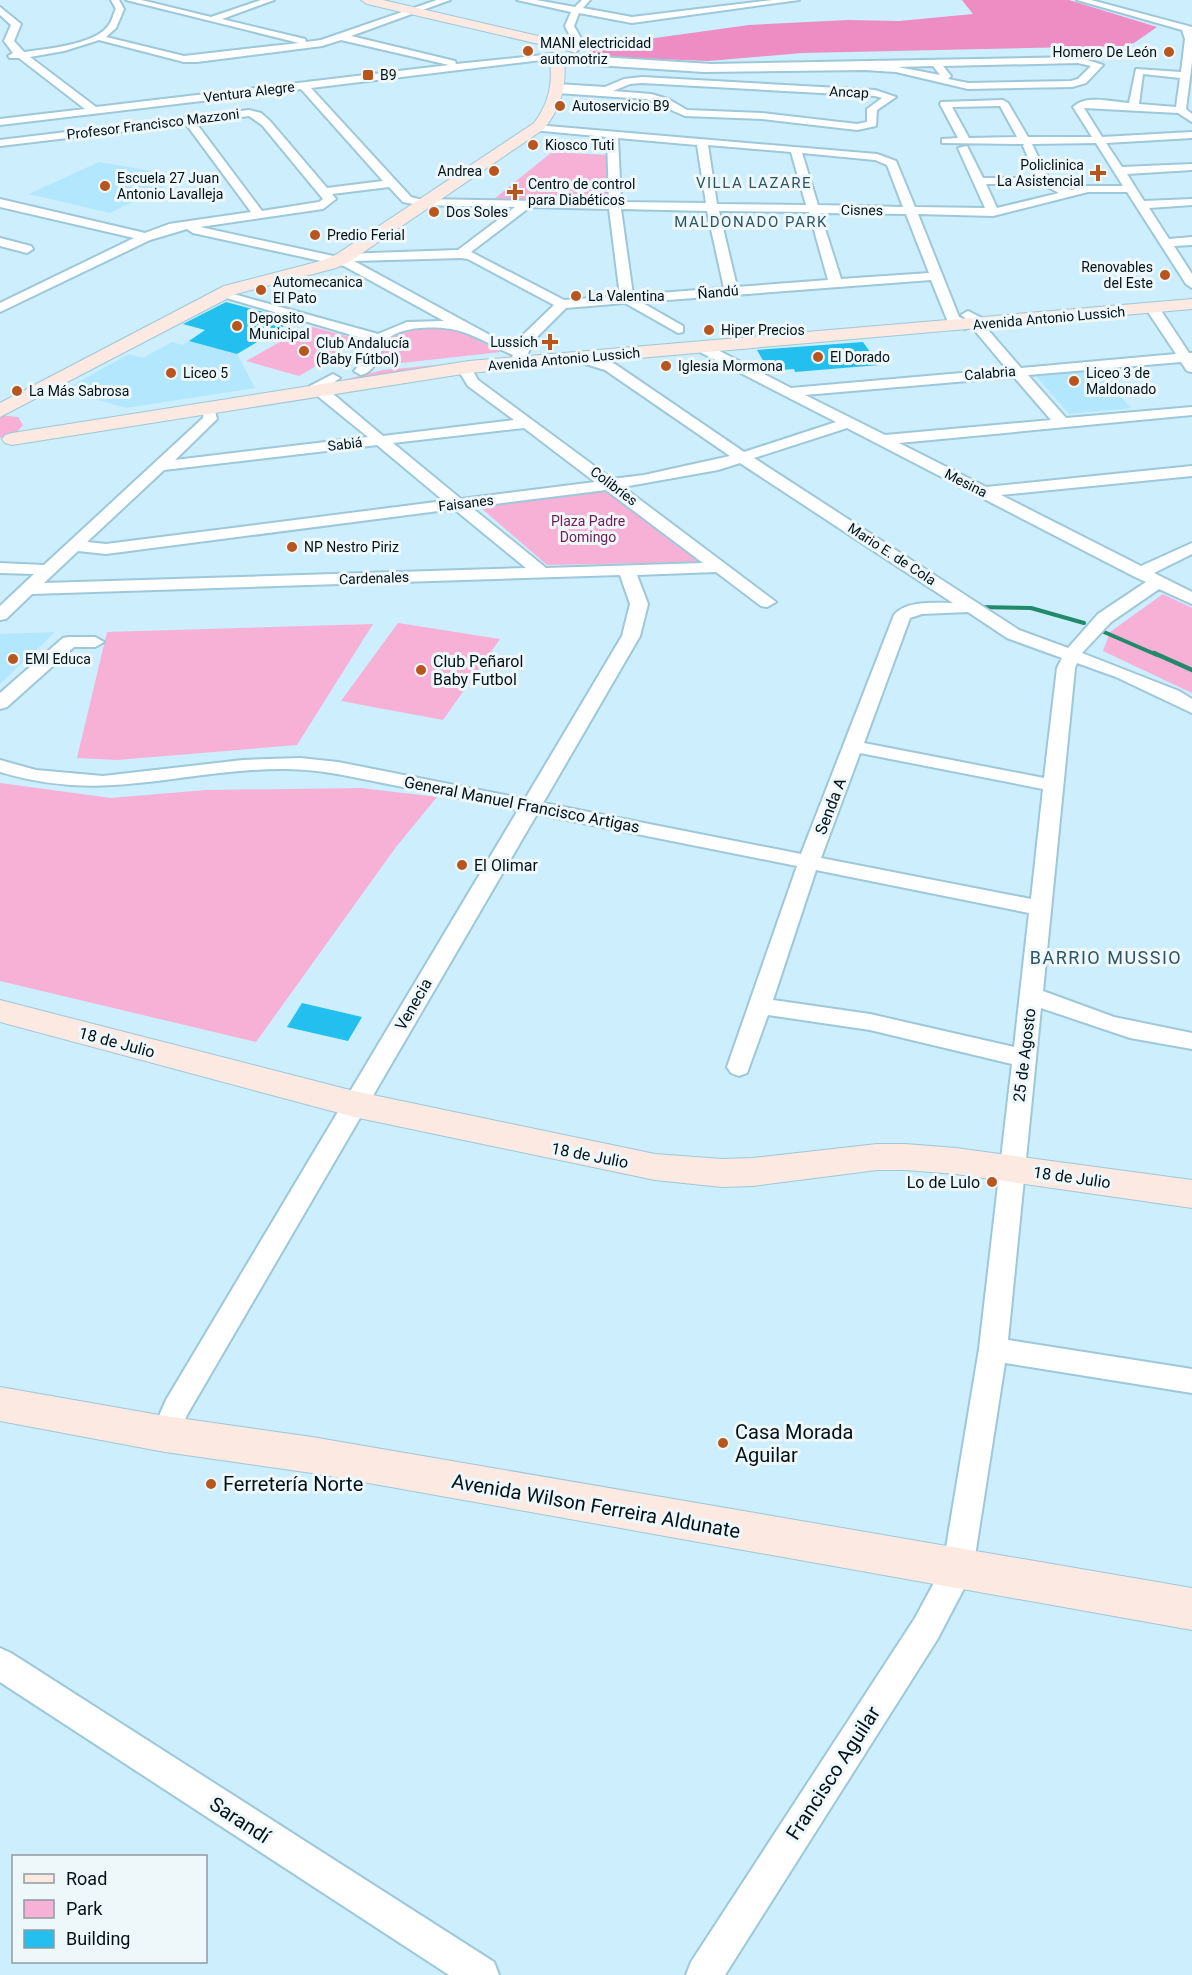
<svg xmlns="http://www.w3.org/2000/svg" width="1192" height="1975" viewBox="0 0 1192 1975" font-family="Roboto,sans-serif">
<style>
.built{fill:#b2e7fd}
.green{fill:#f7b1d7}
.forest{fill:#ee8cc4}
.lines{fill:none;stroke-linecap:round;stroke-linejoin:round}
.stream-far1{stroke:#228a6b;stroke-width:4}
.stream{stroke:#228a6b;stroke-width:4.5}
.building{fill:#22bfef}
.street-casing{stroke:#9dc8da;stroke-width:4}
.secondary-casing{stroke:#9dc8da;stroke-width:2}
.street{fill:#fff;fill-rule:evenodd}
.secondary{fill:#fce9e1;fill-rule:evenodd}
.poi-dot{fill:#b9561e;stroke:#eef7fa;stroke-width:2}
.labels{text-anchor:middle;stroke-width:6;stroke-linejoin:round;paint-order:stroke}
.far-poi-label{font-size:14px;fill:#031218;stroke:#eef7fa;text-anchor:start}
.far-street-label{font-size:14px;fill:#031218;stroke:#eef7fa}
.far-park-label{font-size:14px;fill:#721c53;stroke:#eef7fa}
.far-neighbourhood-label{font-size:15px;letter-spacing:1.5px;fill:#2e5564;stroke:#eef7fa}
.poi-label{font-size:16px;fill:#031218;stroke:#eef7fa;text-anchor:start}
.street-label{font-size:16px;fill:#031218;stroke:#eef7fa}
.neighbourhood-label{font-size:18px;letter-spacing:1.5px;fill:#2e5564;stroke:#eef7fa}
.near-poi-label{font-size:20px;fill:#031218;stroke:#eef7fa;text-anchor:start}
.near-street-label{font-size:20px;fill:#031218;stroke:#eef7fa}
</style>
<rect width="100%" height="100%" fill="#cceefd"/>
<!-- built -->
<g class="built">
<path d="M99,162L135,168L181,178L110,213L29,194Z"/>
<path d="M189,341L237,354L255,388L126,408L64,390L129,354L143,358L172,342L182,345Z"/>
<path d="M1096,371L1131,408L1069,414L1036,376Z"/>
<path d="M55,632L0,684V634Z"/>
</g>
<!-- green -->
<g class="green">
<path d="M552,152L607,155L608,200L494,199Z"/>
<path d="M309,326L361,340L299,376L246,361Z"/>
<path d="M432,326L458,330L501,352L374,366L392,334L406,329Z"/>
<path d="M512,358L323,385L383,370Z"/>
<path d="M0,415L18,417L23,425L17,432L0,438Z"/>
<path d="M606,491L700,562L547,565L480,507Z"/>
<path d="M1163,594L1192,608V693L1103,651L1110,632Z"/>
<path d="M398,623L500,639L443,720L341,701Z"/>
<path d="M373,624L297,745L117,760L77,758L107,632Z"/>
<path d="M0,783L111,798L206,790L361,788L437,797L396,847L256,1042L0,981Z"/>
</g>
<!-- forest -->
<path class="forest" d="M962,0H1069L1157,27L1134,43L1123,46L802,53L708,61L587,56L590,47L749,25L848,20L899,21L973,14Z"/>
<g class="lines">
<!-- stream-far1 -->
<g class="stream-far1">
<path d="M975,607L1031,608L1084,623"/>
<path d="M1104,632L1157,655"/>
</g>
<!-- stream -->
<path class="stream" d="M1154,653L1192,670"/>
</g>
<!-- building -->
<g class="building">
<path d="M226,302L294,320L237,354L189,341L205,330L183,324Z"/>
<path d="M863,342L879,365L795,372L794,369L769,371L757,350Z"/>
<path d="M302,1003L362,1017L348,1041L287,1027Z"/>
</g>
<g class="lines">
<!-- street casing -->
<g class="street-casing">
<g id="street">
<path d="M111,0H119L124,9L116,28L106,37L184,56L299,43L126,0H141L211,17L261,0H274L222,19L305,39L306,42L321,40L437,0H450L351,36L455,61L456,64L553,54L555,56L550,59L311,88L411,197L418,199L609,202L607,137L532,130V126L536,125L877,154L896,161L915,207L985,208L958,148L967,146L983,178H1037L1023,146L1024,144L942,143V139L958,138L940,104L941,102L1003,100L1008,103L1028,137H1092L1073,107C1086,94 1112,102 1129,103L1136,69L1181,72L1185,39L1182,30L1077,0H1091L1192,27V62L1186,109L1192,114V122L1178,113L1084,108L1102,137L1192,132V138L1106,143L1122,167L1192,164V170L1127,174L1144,201L1192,199V205L1149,208L1169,239L1192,237V245L1174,246L1192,274V288L1186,284L1127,192H1088L993,216L918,214L959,317L970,322L961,315L968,311L982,318L983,324L1021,368L1176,354L1146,309L1153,305L1158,306L1189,353H1192V372L1187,371L1181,362L1028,375L1066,418L1192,407V415L899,443L986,487L1192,466V476L1001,495L1141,566L1192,543V554L1154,573L1192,592V604L1159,589L1111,622L1082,653L1179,691L1192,699V713L1116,677L1077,663L1075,668L1043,991L1114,1017L1192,1033V1049L1130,1038L1041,1008L1008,1340L1192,1369V1393L1005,1363L973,1569L969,1579L937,1640L725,1975H686L691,1962L915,1618L943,1566L979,1349L1012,1064L870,1030L768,1015L747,1073L739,1076L731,1073L727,1067L797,866L537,814L187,1415L175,1443L165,1447L155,1443L151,1434L166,1400L518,810C475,801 432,793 388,784C353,777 317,768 280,769C177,770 106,804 0,772V760L36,770L103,776L243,760L300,758L338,762L525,799L622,636L630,604L620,575L32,594L6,619L0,620V606L34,574L0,573V563L44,565L203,418L204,407H214L217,419L175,460L368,437L315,394L310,386L333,374L340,378L326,388L383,436L514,420L468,386L460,373L464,364H474V373L478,380L612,479L644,475L730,456L605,370L573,360V354L578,353L615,364L744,452L836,422L696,350V344H706L791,388L1007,369L971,326L965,329L948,322L931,280L641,302L683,326V332L678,333L625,303L566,308L535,339L523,363L516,367L509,363L513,355C496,348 479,337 463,332C446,325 395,324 385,343C379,355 375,372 361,375L354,371L367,356L372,341L213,294L219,290L378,334L407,322L444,321L344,266L193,233L187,229L150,240L0,312V303L134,238L0,207V199L145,233L169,224L251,212L186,124L0,146V140L249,110L261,113L270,121L327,188L383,181L301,89L0,125V119L85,109L19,58H10L8,56L13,53L4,41L11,25L0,15V7L21,24L14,41L24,52C46,49 94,45 108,26C112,22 113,14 116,9ZM99,40L184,62H197L322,46L341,40L449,65L96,107L30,57L64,51ZM1143,74L1180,78L1176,107L1139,104ZM1000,106L1017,137L969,138L952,107ZM249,116L262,125L323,199L319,202L262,211L196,123ZM618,138L697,145L706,203L621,202ZM1096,143L1123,186H1088L1071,190L1049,179L1032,144ZM708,145L791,152L806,205L717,204ZM802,153L875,160L887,165L903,207L818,205ZM986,184H1042L1059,193L997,208ZM389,187L403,202L418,205L515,207L458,250L343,254L338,257L200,227L323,209L336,199L332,194ZM530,207L609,209L620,296L564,300L471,252ZM621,209L707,211L724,288L633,295ZM719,211L809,212L828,280L737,287ZM820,213L906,214L929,273L841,279ZM461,258L468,259L554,305L524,334L517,347L497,339L354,261ZM1014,377L1051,420L885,435L805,395ZM524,428L595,482L461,499L393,443ZM847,428L1135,577L1146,582L1098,614L1068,648L1019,630L754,458ZM377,445L444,501L106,544L87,542L164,470ZM740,463L953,603C936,603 906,600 894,615L801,854L543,803L640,636L648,604L637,575L716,572L761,606L767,607L776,602L623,487L718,470ZM606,490L703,563L546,568L471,507ZM454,509L526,568L44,583L78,551L106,554ZM968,612L1007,638L1062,658L1057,668L1044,778L864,743L910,618L922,614ZM860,753L1043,789L1031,899L821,858ZM816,870L1029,913L1014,1047L870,1014L773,1000Z"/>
<path d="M517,0H536L575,7L582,0H590L583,8L632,17L773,0H799L632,23L579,13L574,26L584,44L575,53L570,50L574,44L565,26L571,12Z"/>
<path d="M569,55L711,64L1078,57L1103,65L1086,83L1072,87L968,89L896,72L865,70L704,72L565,63L564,58ZM1078,63L1091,66L1078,79L1071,81L968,83L948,79L951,76L943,66ZM933,66L940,75L898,67Z"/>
<path d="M642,77L875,90L896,97L877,110L876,126L857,130L762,119L685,116L646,99L557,93L552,90L553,85L557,84L605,87L624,79ZM642,83L875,96L882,98L867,109V122L857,124L762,113L687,110L668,99L651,94L613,91L630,84Z"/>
<path d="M0,238L31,246L33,249L27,253L0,246Z"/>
<path d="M69,637H95L104,642L95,647H74L7,707L0,709V693L63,638Z"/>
<path d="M0,1648L11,1653L494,1962L499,1975H449L0,1682Z"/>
</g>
</g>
<!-- secondary casing -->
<g class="secondary-casing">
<g id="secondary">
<path d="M361,0H383L573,44L580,48L573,52L367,4Z"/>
<path d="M552,53L564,59C567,86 561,108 544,129L349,262L336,268L236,294L0,417V403L224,286L324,260L337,254L534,123C548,105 553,84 550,61L545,57Z"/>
<path d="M1192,299V309L469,373L12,445L5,443L2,439L5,435L12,433L469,361Z"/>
<path d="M0,1000L354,1091L655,1154L722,1159L753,1158L877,1144H905L956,1148L1192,1180V1208L956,1174L905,1170H877L753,1186L722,1187L655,1180L354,1117L0,1022Z"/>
<path d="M0,1387L165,1416L312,1437L1192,1588V1630L312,1473L165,1452L0,1421Z"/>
</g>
</g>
<!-- street -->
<use href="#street" class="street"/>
<!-- secondary -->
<use href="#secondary" class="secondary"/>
</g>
<!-- markers -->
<g class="poi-dot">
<circle cx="528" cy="51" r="6"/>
<circle cx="1169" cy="52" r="6"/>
<rect x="362" y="69" width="12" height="12" rx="3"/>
<circle cx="560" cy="106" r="6"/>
<circle cx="533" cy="145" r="6"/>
<circle cx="494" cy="171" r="6"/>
<path d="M1095 164h6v6h6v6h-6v6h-6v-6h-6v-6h6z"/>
<circle cx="105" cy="186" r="6"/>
<path d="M512 183h6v6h6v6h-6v6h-6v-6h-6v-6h6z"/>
<circle cx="434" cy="212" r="6"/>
<circle cx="315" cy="235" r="6"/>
<circle cx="1165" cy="275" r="6"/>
<circle cx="261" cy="290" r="6"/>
<circle cx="576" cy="296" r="6"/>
<circle cx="237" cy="326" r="6"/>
<circle cx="709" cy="330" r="6"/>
<path d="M547 333h6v6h6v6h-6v6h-6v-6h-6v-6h6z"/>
<circle cx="304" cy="351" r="6"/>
<circle cx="818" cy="357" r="6"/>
<circle cx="666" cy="366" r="6"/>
<circle cx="171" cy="373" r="6"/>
<circle cx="1074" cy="381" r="6"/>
<circle cx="17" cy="391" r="6"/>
<circle cx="292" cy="547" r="6"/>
<circle cx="13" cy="659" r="6"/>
<circle cx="421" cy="670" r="6"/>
<circle cx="462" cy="865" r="6"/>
<circle cx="992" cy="1182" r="6"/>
<circle cx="723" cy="1443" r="6"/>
<circle cx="211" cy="1484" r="6"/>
</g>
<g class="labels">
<!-- far-poi labels -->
<g class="far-poi-label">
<text x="540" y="48">MANI electricidad<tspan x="540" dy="16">automotriz</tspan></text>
<text x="1157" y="57" text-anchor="end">Homero De León</text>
<text x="380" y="80">B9</text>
<text x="572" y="111">Autoservicio B9</text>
<text x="545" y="150">Kiosco Tuti</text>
<text x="1084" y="170" text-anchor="end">Policlinica<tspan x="1084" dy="16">La Asistencial</tspan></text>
<text x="482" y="176" text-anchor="end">Andrea</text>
<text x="117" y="183">Escuela 27 Juan<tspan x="117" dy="16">Antonio Lavalleja</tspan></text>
<text x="528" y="189">Centro de control<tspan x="528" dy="16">para Diabéticos</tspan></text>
<text x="446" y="217">Dos Soles</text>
<text x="327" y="240">Predio Ferial</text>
<text x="1153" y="272" text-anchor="end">Renovables<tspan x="1153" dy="16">del Este</tspan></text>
<text x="273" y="287">Automecanica<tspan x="273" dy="16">El Pato</tspan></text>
<text x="588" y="301">La Valentina</text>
<text x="249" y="323">Deposito<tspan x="249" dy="16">Municipal</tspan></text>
<text x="721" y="335">Hiper Precios</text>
<text x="538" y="347" text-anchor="end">Lussich</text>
<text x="316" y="348">Club Andalucía<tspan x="316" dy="16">(Baby Fútbol)</tspan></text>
<text x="830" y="362">El Dorado</text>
<text x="678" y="371">Iglesia Mormona</text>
<text x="183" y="378">Liceo 5</text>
<text x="1086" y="378">Liceo 3 de<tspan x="1086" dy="16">Maldonado</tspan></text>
<text x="29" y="396">La Más Sabrosa</text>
<text x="304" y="552">NP Nestro Piriz</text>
<text x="25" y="664">EMI Educa</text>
</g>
<!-- far-street labels -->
<g class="far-street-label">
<text transform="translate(249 92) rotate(-7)" y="5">Ventura Alegre</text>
<text transform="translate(849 92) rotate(3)" y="5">Ancap</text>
<text transform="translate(153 124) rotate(-7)" y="5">Profesor Francisco Mazzoni</text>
<text transform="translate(862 210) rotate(1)" y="5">Cisnes</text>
<text transform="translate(718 292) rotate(-5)" y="5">Ñandú</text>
<text transform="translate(1049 318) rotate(-5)" y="5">Avenida Antonio Lussich</text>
<text transform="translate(564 359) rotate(-5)" y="5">Avenida Antonio Lussich</text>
<text transform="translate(990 373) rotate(-5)" y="5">Calabria</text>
<text transform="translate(345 444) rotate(-7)" y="5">Sabiá</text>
<text transform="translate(966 483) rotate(27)" y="5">Mesina</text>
<text transform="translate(614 486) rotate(37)" y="5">Colibríes</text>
<text transform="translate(466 503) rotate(-7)" y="5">Faisanes</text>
<text transform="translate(892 554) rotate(33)" y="5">Mario E. de Cola</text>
<text transform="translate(374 578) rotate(-2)" y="5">Cardenales</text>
</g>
<!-- far-park labels -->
<g class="far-park-label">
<text x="588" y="526">Plaza Padre<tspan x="588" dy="16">Domingo</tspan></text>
</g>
<!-- far-neighbourhood labels -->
<g class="far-neighbourhood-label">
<text x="754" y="188">VILLA LAZARE</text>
<text x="751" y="227">MALDONADO PARK</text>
</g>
<!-- poi labels -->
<g class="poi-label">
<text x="433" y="667">Club Peñarol<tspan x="433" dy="18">Baby Futbol</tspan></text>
<text x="474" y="871">El Olimar</text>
<text x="980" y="1188" text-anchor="end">Lo de Lulo</text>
</g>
<!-- street labels -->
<g class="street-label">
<text transform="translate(522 804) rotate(11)" y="6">General Manuel Francisco Artigas</text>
<text transform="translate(830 806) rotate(-69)" y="6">Senda A</text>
<text transform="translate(413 1004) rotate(-60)" y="6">Venecia</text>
<text transform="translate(117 1042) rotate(15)" y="6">18 de Julio</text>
<text transform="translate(1024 1055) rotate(-83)" y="6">25 de Agosto</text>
<text transform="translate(590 1155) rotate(11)" y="6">18 de Julio</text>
<text transform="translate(1072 1177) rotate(8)" y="6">18 de Julio</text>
</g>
<!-- neighbourhood labels -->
<g class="neighbourhood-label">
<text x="1106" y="964">BARRIO MUSSIO</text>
</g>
<!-- near-poi labels -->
<g class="near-poi-label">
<text x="735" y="1439">Casa Morada<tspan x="735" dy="23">Aguilar</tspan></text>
<text x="223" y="1491">Ferretería Norte</text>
</g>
<!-- near-street labels -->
<g class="near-street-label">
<text transform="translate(596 1506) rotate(10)" y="7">Avenida Wilson Ferreira Aldunate</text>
<text transform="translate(833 1773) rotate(-57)" y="7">Francisco Aguilar</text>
<text transform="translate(240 1820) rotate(33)" y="7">Sarandí</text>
</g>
</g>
<!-- legend -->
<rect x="12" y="1855" width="195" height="108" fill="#eef7fa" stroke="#909ba0" stroke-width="1.5"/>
<rect x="24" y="1874" width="30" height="9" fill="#fce9e1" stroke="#909ba0" stroke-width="1.5"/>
<text x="66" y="1885" font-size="18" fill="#031218">Road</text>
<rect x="24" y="1900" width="30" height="18" fill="#f7b1d7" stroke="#909ba0" stroke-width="1.5"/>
<text x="66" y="1915" font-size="18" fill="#031218">Park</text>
<rect x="24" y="1930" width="30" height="18" fill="#22bfef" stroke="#909ba0" stroke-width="1.5"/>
<text x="66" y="1945" font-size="18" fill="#031218">Building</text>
</svg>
